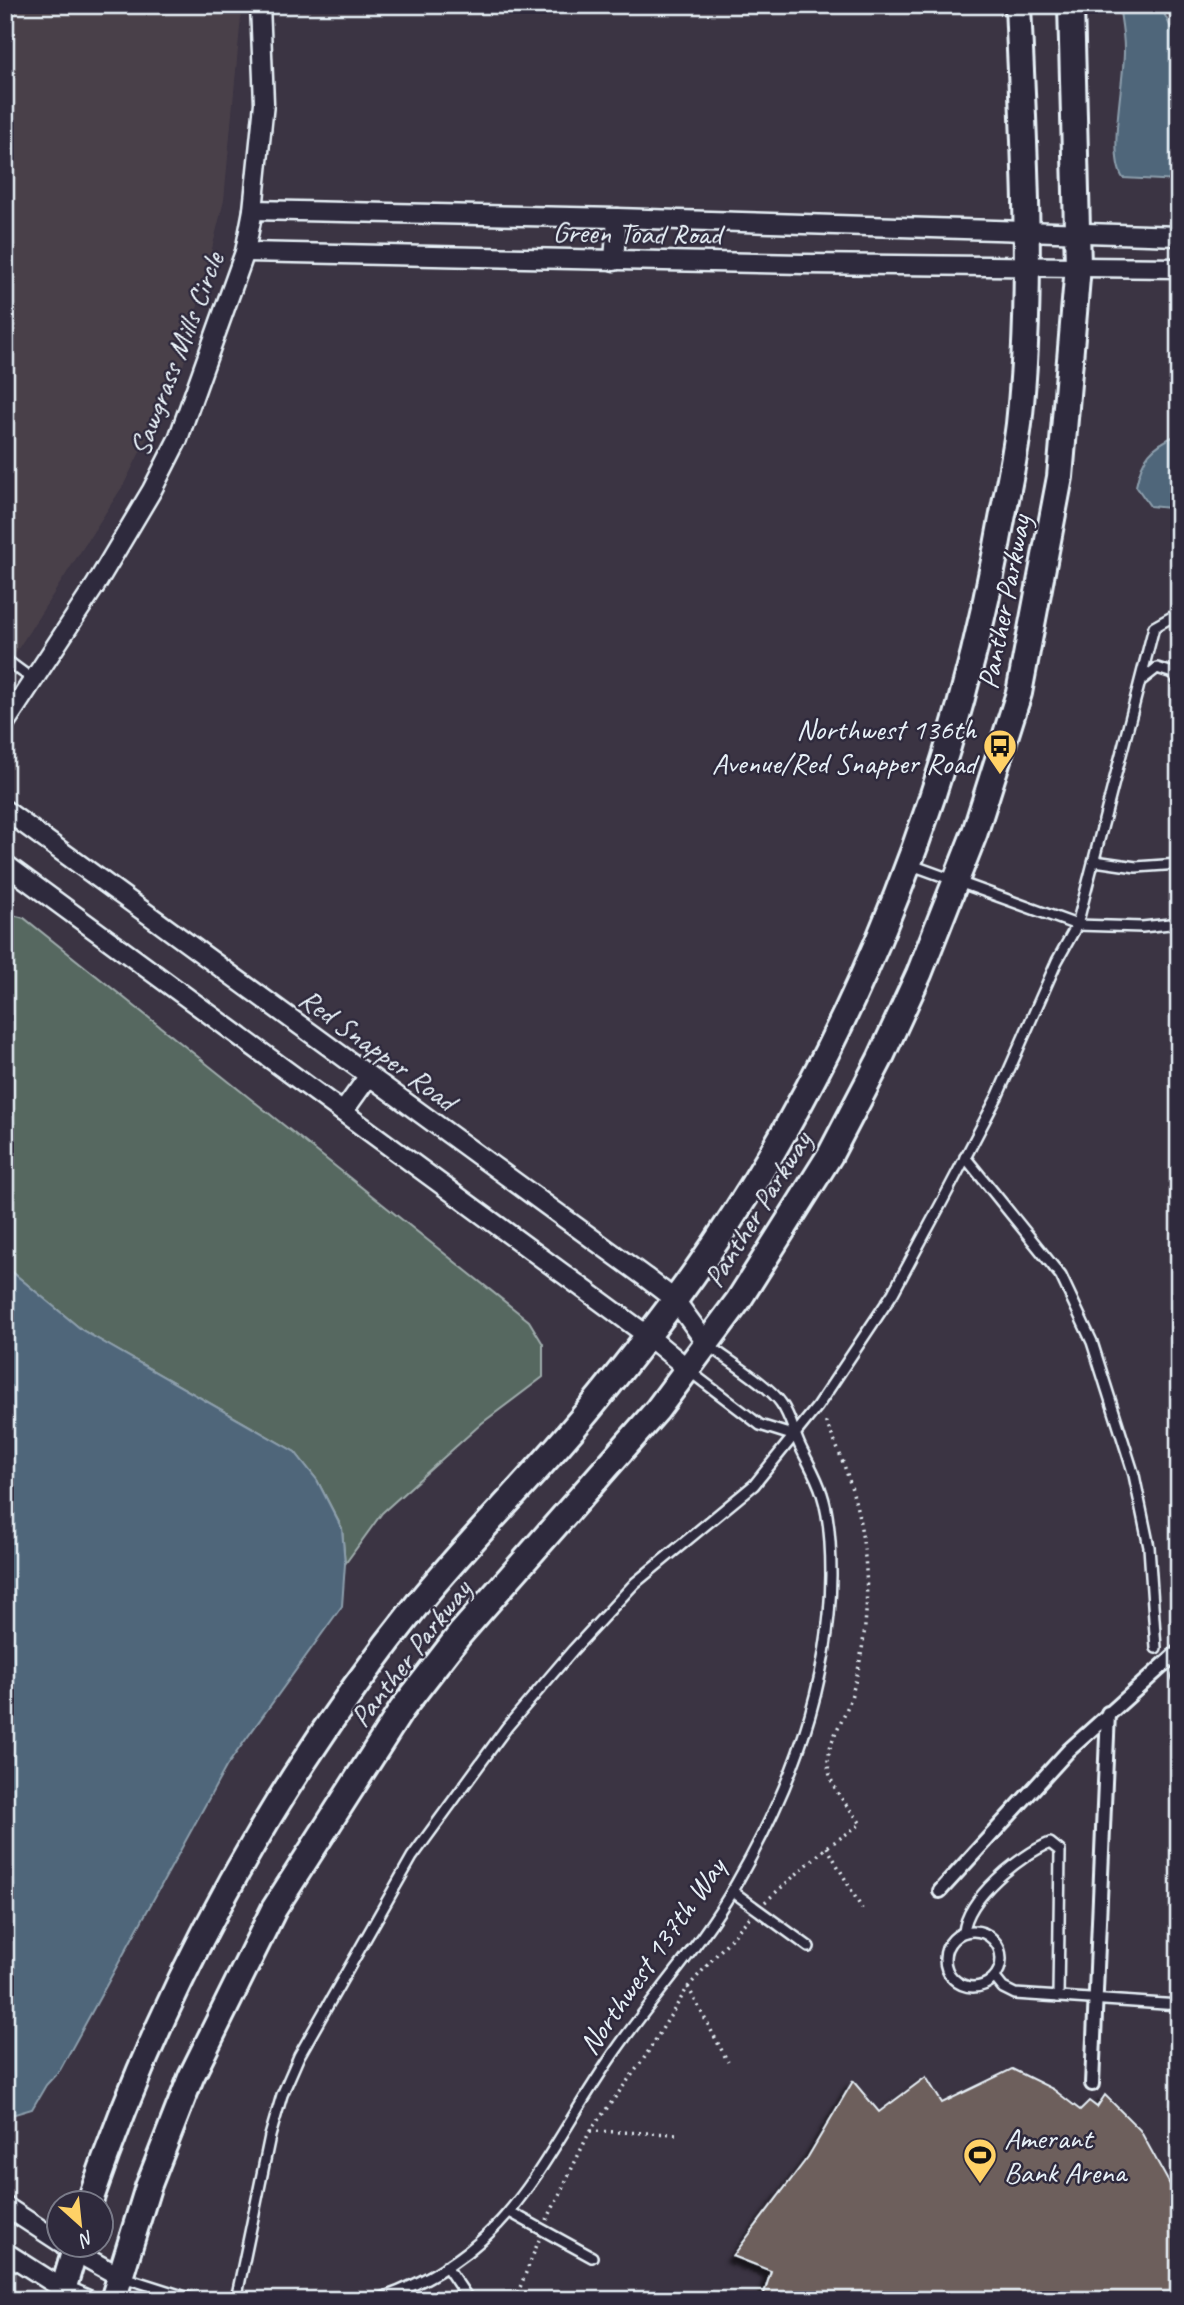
<svg xmlns="http://www.w3.org/2000/svg" width="1184" height="2305" viewBox="0 0 1184 2305" font-family="Caveat,sans-serif">
<style>
.built{fill:#4a414a}
.green{fill:#566861;stroke:#9facac;stroke-width:2}
.water{fill:#4f667a;stroke:#8c9eac;stroke-width:2}
.building{fill:#6d5e5b;stroke:#e8f1f8;stroke-width:2;filter:url(#shadow)}
.lines{fill:none;stroke-linecap:round;stroke-linejoin:round}
.service-casing{stroke:#e8f1f8;stroke-width:14}
.pedestrian-casing{stroke:#e8f1f8;stroke-width:18}
.minor-casing{stroke:#e8f1f8;stroke-width:23}
.secondary-casing{stroke:#e8f1f8;stroke-width:30}
.path{stroke:#e8f1f8;stroke-width:3.5;stroke-dasharray:2 5;stroke-linecap:butt}
.service{stroke:#2f2a3d;stroke-width:9}
.pedestrian{stroke:#2f2a3d;stroke-width:12}
.minor{stroke:#2f2a3d;stroke-width:18}
.secondary{stroke:#2f2a3d;stroke-width:24}
.labels{text-anchor:middle;stroke-width:5;stroke-linejoin:round;paint-order:stroke}
.street-label{font-size:30px;fill:#e8f1f8;stroke:#2f2a3d}
.poi-label{font-size:30px;fill:#e8f1f8;stroke:#2f2a3d;text-anchor:end}
</style>
<defs>
<filter id="shadow"><feDropShadow dx="-6" dy="6" stdDeviation="2" flood-color="#0009"/></filter>
</defs>
<rect width="100%" height="100%" fill="#3b3443"/>
<filter id="ink" filterUnits="userSpaceOnUse"><feTurbulence type="fractalNoise" baseFrequency=".0143" numOctaves="2"/><feDisplacementMap in="SourceGraphic" scale="14" xChannelSelector="R" yChannelSelector="G"/><feConvolveMatrix kernelMatrix="1 2 1 2 8 2 1 2 1" color-interpolation-filters="sRGB"/></filter>
<g filter="url(#ink)">
<!-- built -->
<path class="built" d="M5,5H242L224,200L183,366L124,484L5,669Z"/>
<!-- green -->
<path class="green" d="M5,913L24,918L529,1321L543,1344V1377L482,1423L382,1513L345,1564L342,1528L317,1480L295,1452L82,1330L5,1266Z"/>
<!-- water -->
<g class="water">
<path d="M1119,5H1160L1179,44V181L1123,178C1107,154 1125,80 1124,49C1124,34 1121,20 1119,5Z"/>
<path d="M1179,434V509L1150,506L1136,486C1142,457 1151,446 1179,434Z"/>
<path d="M5,1266L82,1330L295,1452L317,1480L342,1529L345,1564L342,1606L226,1767L60,2070L46,2085L32,2109L5,2117V1767L9,1727L11,1608L5,1554Z"/>
</g>
<!-- building -->
<path class="building" d="M1012,2069L1053,2089L1080,2110L1089,2101L1097,2107L1105,2095L1140,2130L1179,2201V2300H762L771,2271L733,2256L808,2157L853,2081L879,2112L926,2077L942,2103Z"/>
<g class="lines">
<!-- service casing -->
<g class="service-casing">
<g id="service">
<path d="M5,11L14,5"/>
<path d="M5,659L32,679"/>
<path d="M1143,679L1157,668L1173,673L1179,684"/>
<path d="M1095,861L1136,867L1179,864"/>
<path d="M909,864L1077,925L1142,927L1179,923"/>
<path d="M965,1157L1061,1276L1092,1342L1134,1475L1149,1547L1156,1648"/>
<path d="M688,1370L760,1425L795,1436"/>
<path d="M1178,1677L1179,1678"/>
<path d="M732,1891L809,1947"/>
<circle cx="973" cy="1959" r="28"/>
<path d="M964,1932C967,1898 1020,1855 1050,1843L1060,1851L1058,1997"/>
<path d="M995,1978L1003,1988L1015,1994L1179,2005"/>
<path d="M510,2212L592,2257"/>
<path d="M446,2266L469,2300"/>
<path d="M123,2277L195,2300"/>
<path d="M236,2300L270,2136L282,2095L299,2056L412,1857L507,1727L573,1650L635,1583L754,1485L817,1407L893,1293L943,1200L998,1095L1057,961L1077,925L1154,627L1179,613"/>
<path d="M376,2300C516,2253 540,2158 616,2050C655,1994 703,1943 736,1884C791,1788 830,1686 831,1575C831,1549 830,1518 822,1494C817,1477 807,1461 800,1446C794,1433 790,1415 781,1403C770,1386 726,1359 708,1345"/>
</g>
</g>
<!-- pedestrian casing -->
<g class="pedestrian-casing">
<g id="pedestrian">
<path d="M940,1891L1069,1750L1179,1651"/>
<path d="M1092,2084L1108,1713"/>
</g>
</g>
<!-- minor casing -->
<g class="minor-casing">
<g id="minor">
<path d="M253,210L617,218L1179,236"/>
<path d="M245,252L804,264L1179,268"/>
<path d="M614,261L617,218"/>
<path d="M5,723L95,586L152,490L178,439L245,252L253,210L264,103L260,5"/>
<path d="M5,810L645,1277L675,1300L707,1344"/>
<path d="M5,864L648,1336L688,1369"/>
<path d="M343,1112L368,1077"/>
<path d="M5,2206L60,2242"/>
<path d="M65,2246L119,2276"/>
<path d="M5,2252L63,2289L88,2300"/>
</g>
</g>
<!-- secondary casing -->
<g class="secondary-casing">
<g id="secondary">
<path d="M89,2204C164,1984 275,1782 420,1601C459,1553 502,1509 543,1463C590,1411 633,1356 675,1300C838,1079 946,815 997,546C1004,506 1014,465 1019,424C1034,285 1024,145 1018,5"/>
<path d="M60,2300L76,2246"/>
<path d="M113,2300L148,2187L191,2077L274,1909L402,1709L460,1634L657,1410L738,1301L830,1155L880,1059L919,974L975,832L1019,693L1060,477L1078,266L1071,5"/>
</g>
</g>
<!-- path -->
<g class="path">
<path d="M827,1847L862,1909"/>
<path d="M765,1902L827,1847L861,1824C847,1804 830,1790 828,1764C827,1741 846,1717 852,1694C879,1600 868,1506 824,1419"/>
<path d="M688,1987L728,2062"/>
<path d="M590,2131L678,2134"/>
<path d="M547,2220L590,2131L643,2060L688,1987L750,1917"/>
<path d="M515,2300L539,2240"/>
</g>
<!-- service -->
<use href="#service" class="service"/>
<!-- pedestrian -->
<use href="#pedestrian" class="pedestrian"/>
<!-- minor -->
<use href="#minor" class="minor"/>
<!-- secondary -->
<use href="#secondary" class="secondary"/>
</g>
</g>
<!-- icons -->
<defs>
<g id="bus-pin" transform="scale(1.75)"><path d="M0 17L-7.5 6A9.5 9.5 0 1 1 7.5 6Z" fill="#ffd166" stroke="#2f2a3d"/><path d="M-5-6H5V4H4V6H2V4H-2V6H-4V4H-5ZM-3.5-4V0h7V-4ZM-3.5 1.2v1.5H-2V1.2ZM2 1.2v1.5H3.5V1.2Z" fill="#111"/></g>
<g id="stadium-pin" transform="scale(1.75)"><path d="M0 17L-7.5 6A9.5 9.5 0 1 1 7.5 6Z" fill="#ffd166" stroke="#2f2a3d"/><path d="M0-5a6.5 5 0 1 0 0 10a6.5 5 0 1 0 0-10ZM-3.5-1.8h7v3.6h-7Z" fill="#111"/></g>
</defs>
<g fill-rule="evenodd">
<use href="#bus-pin" x="1000" y="746"/>
<use href="#stadium-pin" x="980" y="2155"/>
</g>
<g class="labels">
<!-- street labels -->
<g class="street-label">
<text transform="translate(637 233) rotate(1)" y="10">Green Toad Road</text>
<text transform="translate(176 354) rotate(-69)" y="10">Sawgrass Mills Circle</text>
<text transform="translate(1004 602) rotate(-79)" y="10">Panther Parkway</text>
<text transform="translate(378 1049) rotate(36)" y="10">Red Snapper Road</text>
<text transform="translate(757 1209) rotate(-58)" y="10">Panther Parkway</text>
<text transform="translate(410 1653) rotate(-52)" y="10">Panther Parkway</text>
<text transform="translate(652 1956) rotate(-55)" y="10">Northwest 137th Way</text>
</g>
<!-- poi labels -->
<g class="poi-label">
<text x="976" y="739">Northwest 136th<tspan x="976" dy="34">Avenue/Red Snapper Road</tspan></text>
<text x="1004" y="2148" text-anchor="start">Amerant<tspan x="1004" dy="34">Bank Arena</tspan></text>
</g>
</g>
<!-- margin -->
<rect width="1184" height="2305" fill="none" stroke="#2f2a3d" stroke-width="28"/>
<rect x="14" y="14" width="1156" height="2277" fill="none" stroke="#e8f1f8" stroke-width="2.5" filter="url(#ink)"/>
<!-- north arrow -->
<g transform="translate(80 2224) rotate(153)"><circle r="33" fill="#2f2a3d" stroke="#797a88" stroke-width="2"/>
<path d="M0-5L12 26L0 18L-12 26Z" fill="#ffd166"/>
<text y="-10" font-size="19" font-weight="bold" text-anchor="middle" fill="#e8f1f8">N</text>
</g>
</svg>
